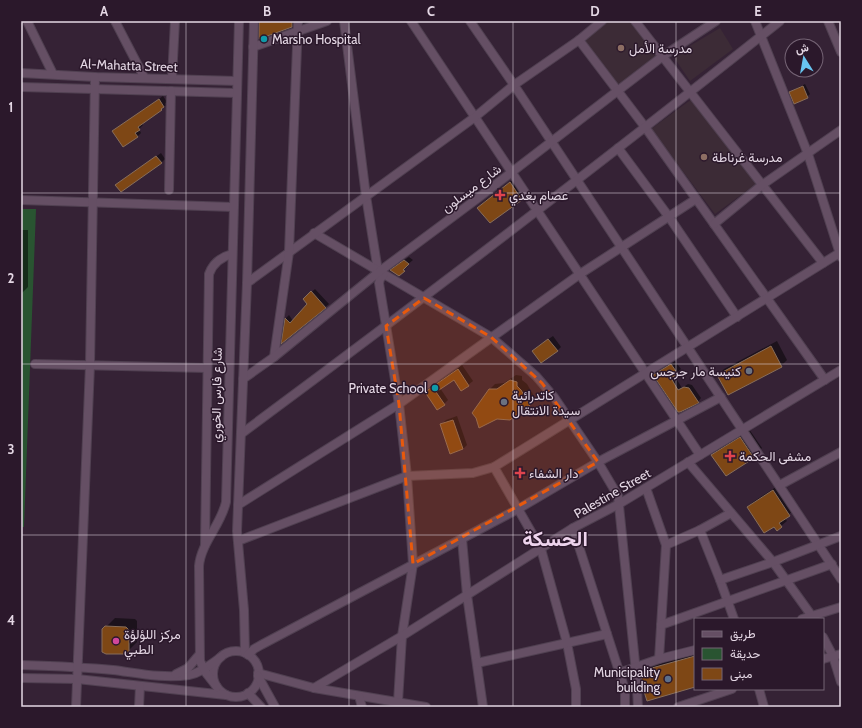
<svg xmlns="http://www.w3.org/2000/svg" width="862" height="728" viewBox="0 0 862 728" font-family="Cabin,Vazirmatn,sans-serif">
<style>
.education{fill:#3c2b36}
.green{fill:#295431}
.shadow{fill:#0007}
.building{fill:#7e4715;stroke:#876d5a}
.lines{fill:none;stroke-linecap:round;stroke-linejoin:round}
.minor-casing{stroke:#504051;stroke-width:10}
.minor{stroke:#654f64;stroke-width:8}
.marked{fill:#e8590c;fill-opacity:0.2;stroke:#e8590c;stroke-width:3;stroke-dasharray:8 5;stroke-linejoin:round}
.grid{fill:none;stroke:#e4d7e4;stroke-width:1;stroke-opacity:0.55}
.culture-dot{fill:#0f9aa8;stroke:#2b182b;stroke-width:1.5}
.education-dot{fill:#8d6e63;stroke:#2b182b;stroke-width:1.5}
.health-dot{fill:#e0444e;stroke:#2b182b;stroke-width:1.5}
.worship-dot{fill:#6b7280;stroke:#2b182b;stroke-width:1.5}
.hotel-dot{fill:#d1479c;stroke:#2b182b;stroke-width:1.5}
.service-dot{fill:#5c6f8a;stroke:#2b182b;stroke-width:1.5}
.labels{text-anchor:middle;stroke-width:3;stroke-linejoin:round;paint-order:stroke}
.poi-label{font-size:13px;fill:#e4d7e4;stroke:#2b182b;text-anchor:start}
.street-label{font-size:13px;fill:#e4d7e4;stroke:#2b182b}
.town-label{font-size:21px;font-weight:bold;fill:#eed4ed;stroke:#2b182b}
.neatline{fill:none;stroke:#e4d7e4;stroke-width:1.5}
.grid-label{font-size:13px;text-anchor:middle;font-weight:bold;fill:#e4d7e4}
</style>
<rect width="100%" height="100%" fill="#352235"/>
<!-- education -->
<g class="education">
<path d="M602,21H635L663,56L617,90L579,40Z"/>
<path d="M720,28L733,49L690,81L673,56Z"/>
<path d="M692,99L756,184L715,214L651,129Z"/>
</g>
<!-- green -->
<path class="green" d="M21,209H36L24,527H21Z"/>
<!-- shadow -->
<g class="shadow">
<path d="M260,21H297L292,27Z"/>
<path d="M805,84L810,94L807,97L790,92Z"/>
<path d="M163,96L167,102L165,104L166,105L142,123L143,125L139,129L141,133L137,137L114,131Z"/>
<path d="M161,153L165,159L161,163L117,185Z"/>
<path d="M519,175L530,191L521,199L478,208L486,200Z"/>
<path d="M21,230H28V287L22,293Z"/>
<path d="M409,257L413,260L407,265L408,266L399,274L395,266Z"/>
<path d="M315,289L329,304L283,342L286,318L289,315L293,321L308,304L304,299Z"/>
<path d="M553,336L561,347L557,351L537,347Z"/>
<path d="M777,341L787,360L781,366L718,375L724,369Z"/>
<path d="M675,361L681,369L674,375L682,388L688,384L692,385L701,398L698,402L680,411L655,375Z"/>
<path d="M462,365L473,381L462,390L454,379L440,388L448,400L444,404L427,392Z"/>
<path d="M516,375L522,376V380L527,384L535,398L529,404L489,390L495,384L504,383Z"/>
<path d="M457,416L467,445L463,449L442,424L446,420Z"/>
<path d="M749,429L762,448L753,457L727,475L713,455L721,446Z"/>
<path d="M779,485L795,509L785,518L787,521L781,526L748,507L753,502Z"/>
<path d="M115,618L135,619L137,621V642L126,653L103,630Z"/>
<path d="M695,652V686L642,671L648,666Z"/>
</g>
<!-- building -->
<g class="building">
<path d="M259,21H292V27L259,39Z"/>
<path d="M803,86L808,98L794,104L789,92Z"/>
<path d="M159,99L164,107L161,109L162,110L138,127L140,130L135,133L138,137L123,147L112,131Z"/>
<path d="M156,156L162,163L121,192L115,185Z"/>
<path d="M510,182L522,200L490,223L477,208Z"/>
<path d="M404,260L409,264L403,270L405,271L399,276L390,270Z"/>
<path d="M311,291L326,308L281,344L285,318L290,323L307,304L303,299Z"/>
<path d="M548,339L558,351L541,363L532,351Z"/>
<path d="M771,346L782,367L728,395L717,375Z"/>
<path d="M671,364L678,374L671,378L678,390L684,387L689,388L699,403L680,412H678L653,375Z"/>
<path d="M458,369L469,386L461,391L454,380L436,392L445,405L437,410L425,392Z"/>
<path d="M510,380L517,382V386L521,390L530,405L510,420L497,419L479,428L476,418L472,413L489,389H497Z"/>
<path d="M453,420L463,449L450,454L440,424Z"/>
<path d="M740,437L754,458L726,476L711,455Z"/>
<path d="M773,490L790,516L779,523L782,527L777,531L774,527L764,533L747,507Z"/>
<path d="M105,626L126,627L129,630V651L126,654H106L102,652V629Z"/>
<path d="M695,656V687L647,701L642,685L641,671Z"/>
</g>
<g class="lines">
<!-- minor casing -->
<g class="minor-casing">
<g id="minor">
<path d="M27,21L53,74"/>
<path d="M115,21L144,77"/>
<path d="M344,21L366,196L377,265L376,269"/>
<path d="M411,21L700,455"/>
<path d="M470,21L514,85L841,579"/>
<path d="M635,21L823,263"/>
<path d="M755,21L808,154L841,257"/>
<path d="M828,21L841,52"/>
<path d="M579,40L645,127L825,380"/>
<path d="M253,47L327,21"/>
<path d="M21,73L95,77L237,81"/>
<path d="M172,78L175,21"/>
<path d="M21,87L236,93"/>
<path d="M618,148L669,217L737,317"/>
<path d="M169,190L171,91"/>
<path d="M21,200L233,207"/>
<path d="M714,224L762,185L841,130"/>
<path d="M314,233L491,337L536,376L554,397L598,462L618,496L636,672L638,707"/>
<path d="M384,274L380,279L379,283L399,404L407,476L413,564L402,636L398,702"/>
<path d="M247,283L475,117L514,85L579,40L602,21"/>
<path d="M274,357L289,252L298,21"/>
<path d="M35,364L207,368"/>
<path d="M243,379L274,357L380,271L478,198L663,56L716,21"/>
<path d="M241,434C423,299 603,162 780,21"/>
<path d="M688,462L773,562L814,619"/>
<path d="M494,467L541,549L567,643L576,689V707"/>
<path d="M780,485L841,452"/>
<path d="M646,488L666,545L659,659"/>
<path d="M238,505L399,404L580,274L696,199"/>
<path d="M573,528L625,690V707"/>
<path d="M700,530L720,580L734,619"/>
<path d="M462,539L467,595L483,707"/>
<path d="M238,541L407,476L473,473L494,467L841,252"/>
<path d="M205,545L209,274C213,263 221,257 232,254"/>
<path d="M666,545L700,530L731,513"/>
<path d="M720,580L773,562L841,536"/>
<path d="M802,619L841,607"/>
<path d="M661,625L832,564"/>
<path d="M823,637L833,656L841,682"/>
<circle cx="236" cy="674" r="23"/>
<path d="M245,653L244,610L237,531L247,283L254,21"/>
<path d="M248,655L254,649L261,645L518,509L598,462L721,397"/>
<path d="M823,659L841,654"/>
<path d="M477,663L607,634"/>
<path d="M21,665C52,666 82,667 113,670C137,673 164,679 189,675C201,673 211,664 221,657"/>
<path d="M258,673L314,688L426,707"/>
<path d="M619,673L659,659L695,650"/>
<path d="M176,674L188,668L199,655"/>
<path d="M258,676L275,707"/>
<path d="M21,678L77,679L226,695"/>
<path d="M217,687L206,673L200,661L199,566C201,543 221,525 226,502L239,21"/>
<path d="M314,688L402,636L573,528L619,504L841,370"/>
<path d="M759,689L764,707"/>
<path d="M248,693L261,707"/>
<path d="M359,696L362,707"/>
<path d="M76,707L90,365L95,77"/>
<path d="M139,707L140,686"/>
<path d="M678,707L732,689"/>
</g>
</g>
<!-- minor -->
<use href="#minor" class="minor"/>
</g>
<!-- marked area -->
<path class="marked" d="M424,298L491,337L542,383L598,462L413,564L399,404L386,326Z"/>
<!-- grid -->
<path class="grid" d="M186,21V707M349,21V707M513,21V707M676,21V707M21,193H841M21,364H841M21,535H841"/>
<!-- markers -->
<g class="culture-dot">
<circle cx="264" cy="39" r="4"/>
<circle cx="435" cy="388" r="4"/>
</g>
<g class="education-dot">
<circle cx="621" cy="48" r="4"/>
<circle cx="704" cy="157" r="4"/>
</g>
<g class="health-dot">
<path d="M498 189h4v4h4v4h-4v4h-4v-4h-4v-4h4z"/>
<path d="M728 450h4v4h4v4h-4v4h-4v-4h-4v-4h4z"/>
<path d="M518 467h4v4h4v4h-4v4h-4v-4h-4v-4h4z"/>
</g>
<g class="worship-dot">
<circle cx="749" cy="371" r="4"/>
<circle cx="504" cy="402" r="4"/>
</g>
<circle class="hotel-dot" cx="116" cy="641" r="4"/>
<circle class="service-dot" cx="668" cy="679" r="4"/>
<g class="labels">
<!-- poi labels -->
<g class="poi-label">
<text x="272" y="44">Marsho Hospital</text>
<text x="629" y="53">مدرسة الأمل</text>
<text x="712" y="162">مدرسة غرناطة</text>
<text x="509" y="200">عصام بغدي</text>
<text x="741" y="376" text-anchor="end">كنيسة مار جرجس</text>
<text x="427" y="393" text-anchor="end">Private School</text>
<text x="512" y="400">كاتدرائية<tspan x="512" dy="15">سيدة الانتقال</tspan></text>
<text x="739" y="461">مشفى الحكمة</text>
<text x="529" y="478">دار الشفاء</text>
<text x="124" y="639">مركز اللؤلؤة<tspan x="124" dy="15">الطبي</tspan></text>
<text x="660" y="677" text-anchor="end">Municipality<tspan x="660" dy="15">building</tspan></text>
</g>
<!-- street labels -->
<g class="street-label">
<text transform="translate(129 65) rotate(2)" y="5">Al-Mahatta Street</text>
<text transform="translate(471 188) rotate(-37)" y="5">شارع ميسلون</text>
<text transform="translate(216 395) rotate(-89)" y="5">شارع فارس الخوري</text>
<text transform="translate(612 493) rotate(-30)" y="5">Palestine Street</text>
</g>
<!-- town labels -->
<g class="town-label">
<text x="555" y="546">الحسكة</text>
</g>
</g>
<!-- border -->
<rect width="862" height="728" fill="none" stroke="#2b182b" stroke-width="44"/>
<!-- legend -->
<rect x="694" y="618" width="130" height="72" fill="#2b182b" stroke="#756475"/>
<rect x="702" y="631" width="20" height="6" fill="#654f64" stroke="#756475"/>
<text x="730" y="638" font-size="12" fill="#e4d7e4">طريق</text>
<rect x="702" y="648" width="20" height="12" fill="#295431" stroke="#756475"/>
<text x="730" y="658" font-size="12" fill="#e4d7e4">حديقة</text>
<rect x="702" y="668" width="20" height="12" fill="#7e4715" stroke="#756475"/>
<text x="730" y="678" font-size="12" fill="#e4d7e4">مبنى</text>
<!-- north arrow -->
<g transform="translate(804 58) rotate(349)"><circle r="19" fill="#2b182b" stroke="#756475"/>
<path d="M0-3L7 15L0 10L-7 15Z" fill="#68c4f0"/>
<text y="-6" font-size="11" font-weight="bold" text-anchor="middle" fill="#e4d7e4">ش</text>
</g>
<rect x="22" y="22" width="818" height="684" class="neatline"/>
<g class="grid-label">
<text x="104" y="16">A</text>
<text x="267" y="16">B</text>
<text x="431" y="16">C</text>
<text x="595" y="16">D</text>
<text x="758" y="16">E</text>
<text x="11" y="112">1</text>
<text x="11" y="283">2</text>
<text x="11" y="454">3</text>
<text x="11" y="625">4</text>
</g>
</svg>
